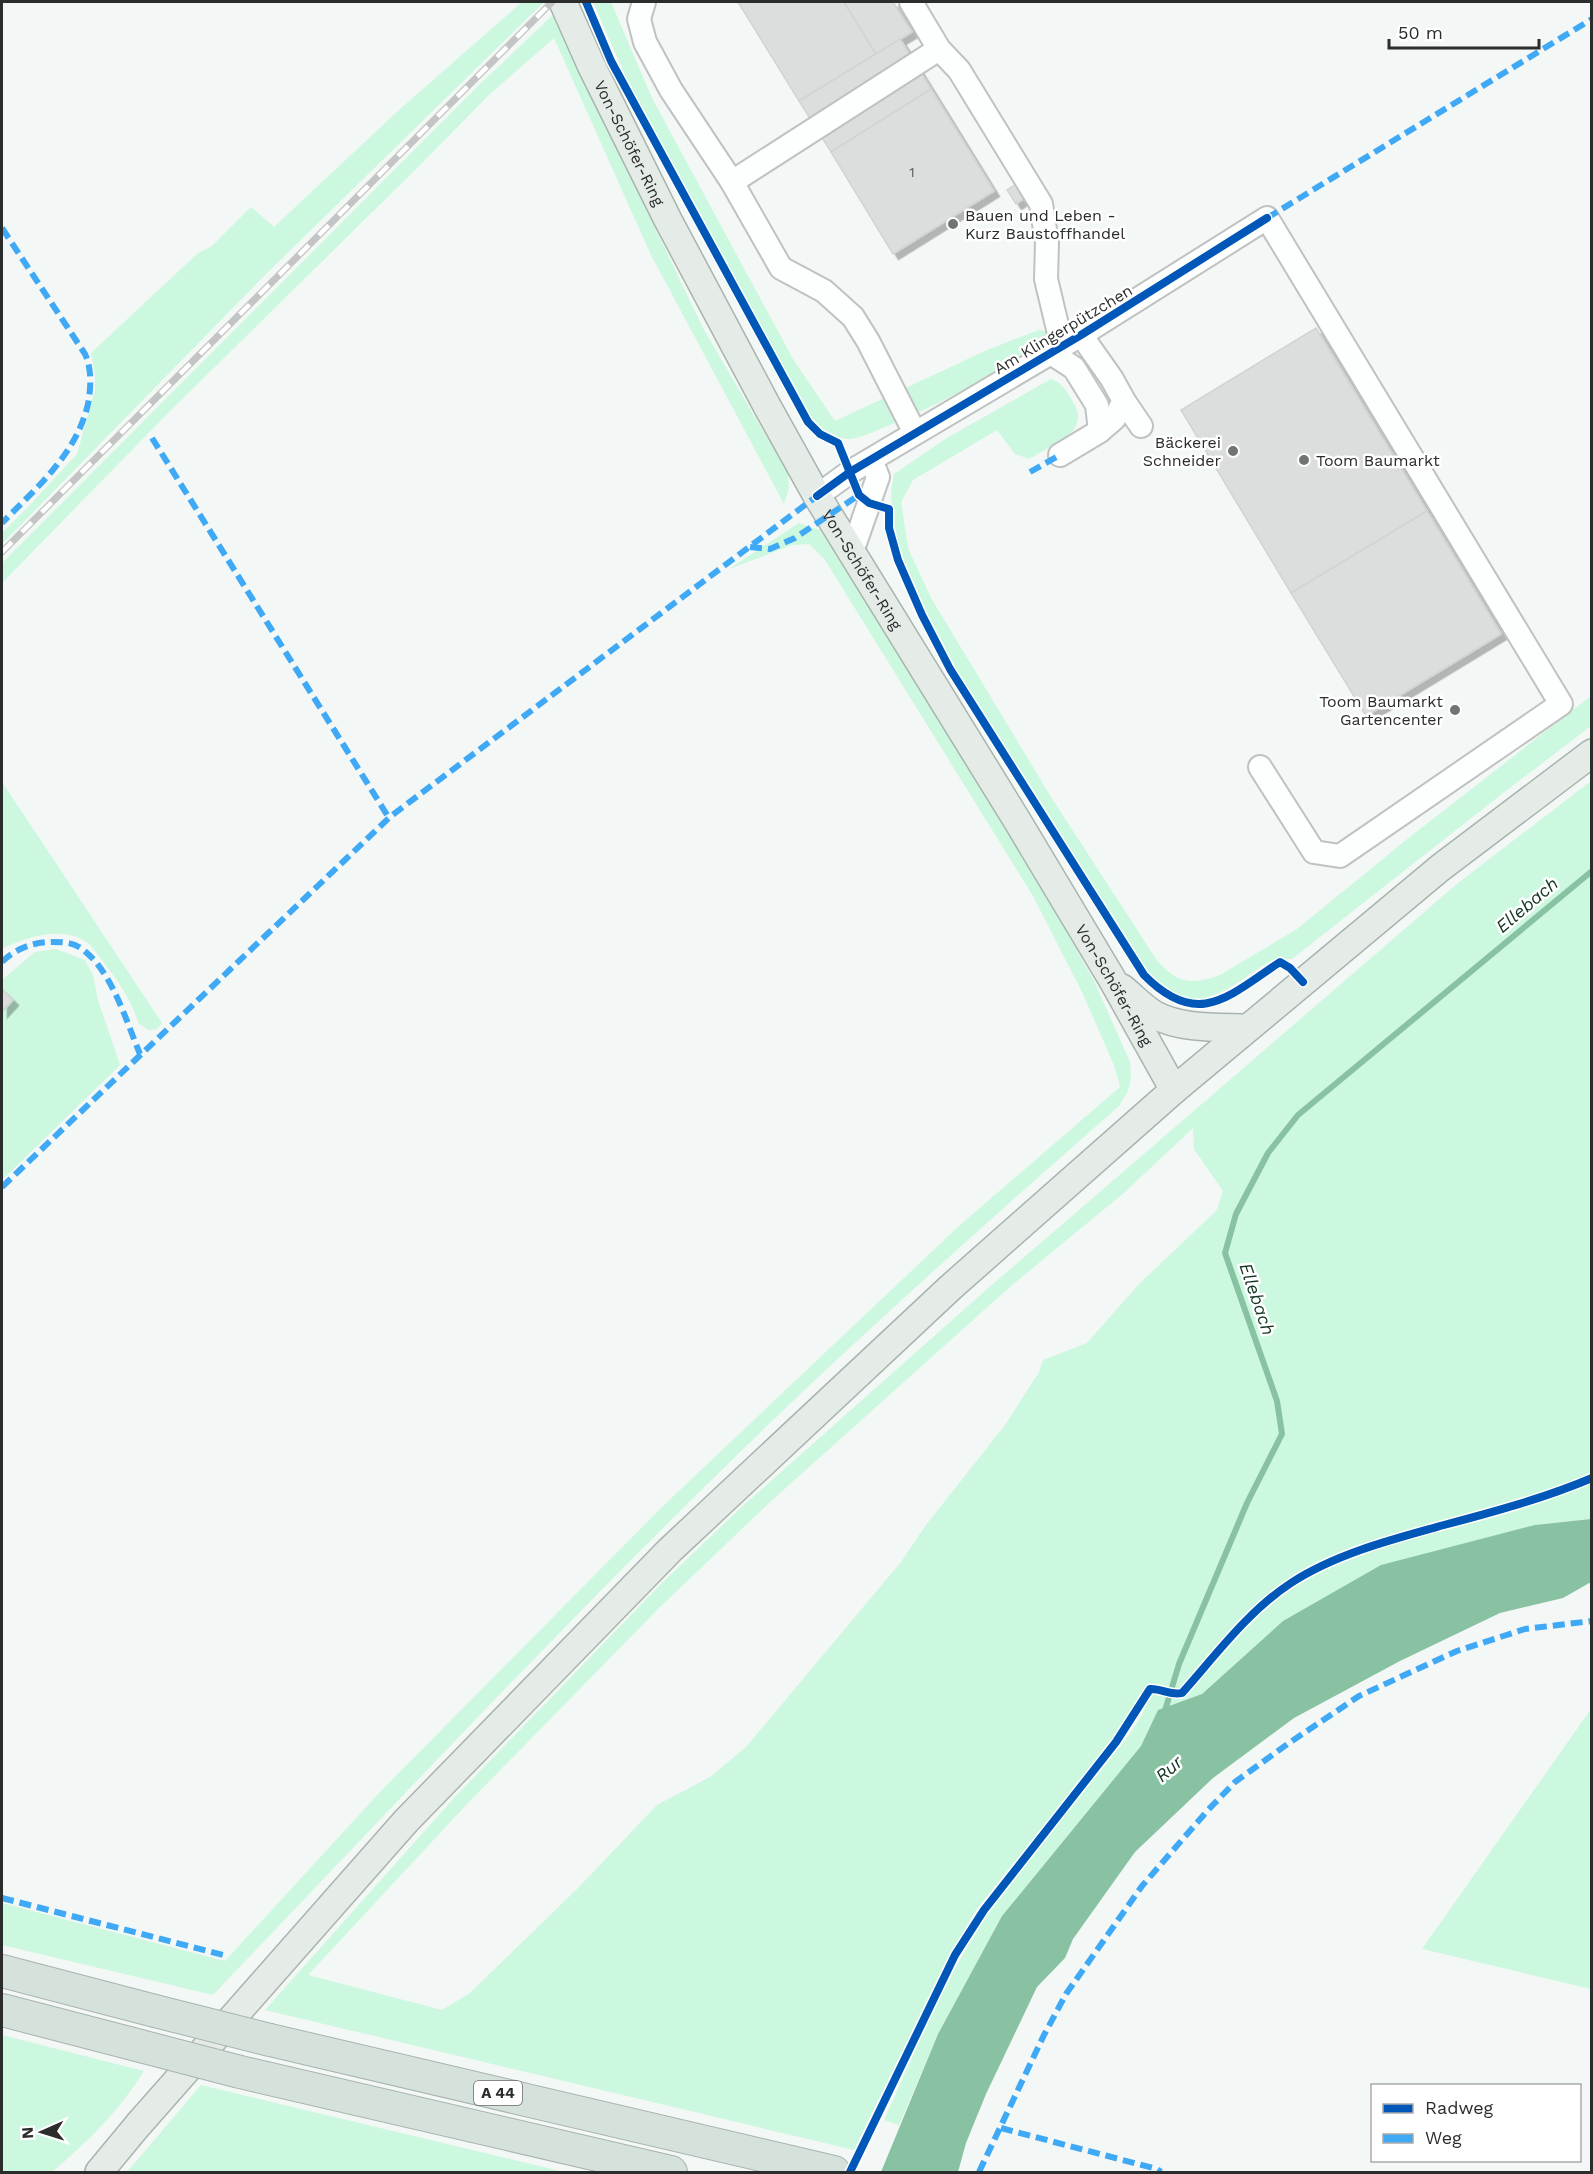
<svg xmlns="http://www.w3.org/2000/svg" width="1593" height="2174" viewBox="0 0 1593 2174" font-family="'Work Sans',sans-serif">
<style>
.green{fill:#ccf8df;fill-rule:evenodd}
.water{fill:#89c2a2}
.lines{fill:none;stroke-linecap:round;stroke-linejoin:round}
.stream{stroke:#89c2a2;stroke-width:6}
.building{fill:#dbdedc;stroke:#d1d4d2;stroke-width:1.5;filter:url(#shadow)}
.minor-casing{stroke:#c0c2c1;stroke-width:26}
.major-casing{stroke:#a8b4ad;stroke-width:30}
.highway-casing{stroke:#a8b4ad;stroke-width:34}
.minor{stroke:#fdfefe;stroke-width:22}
.major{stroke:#e5ece8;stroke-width:27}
.highway{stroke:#d5e1db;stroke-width:32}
.rail-casing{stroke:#c3c4c4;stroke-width:7}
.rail{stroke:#fff;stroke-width:4.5;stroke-dasharray:14;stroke-linecap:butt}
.highway-bridge-casing{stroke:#a8b4ad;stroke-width:34;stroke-linecap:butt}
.highway-bridge{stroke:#d5e1db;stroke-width:32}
.quiet{stroke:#3fa9f5;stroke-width:6;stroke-dasharray:12 6;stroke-linecap:butt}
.cycleway-casing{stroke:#fff;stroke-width:11}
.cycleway{stroke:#0057b8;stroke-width:8}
.poi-dot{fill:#717472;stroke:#fff;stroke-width:2}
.labels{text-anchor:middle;stroke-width:5;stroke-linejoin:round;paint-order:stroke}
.number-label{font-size:14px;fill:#595b5a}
.shield{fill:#fff;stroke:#6b6c6b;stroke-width:1.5}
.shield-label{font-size:15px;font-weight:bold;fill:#2b2d2c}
.street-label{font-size:16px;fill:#2b2d2c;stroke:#fff}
.poi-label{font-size:16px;fill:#2b2d2c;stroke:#fff;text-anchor:start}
.water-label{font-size:18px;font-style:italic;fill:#123523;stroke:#fff}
</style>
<defs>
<filter id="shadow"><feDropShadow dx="5.5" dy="5.5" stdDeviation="0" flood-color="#0004"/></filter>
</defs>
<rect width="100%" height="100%" fill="#f3f7f5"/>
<!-- green -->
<g class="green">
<path d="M522,2H544L263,277L2,544V533L31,504L77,454L95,390V373L91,353L197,254L212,246L251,207L274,227L399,110Z"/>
<path d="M593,2H611L652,98L793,359L835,421L987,350L1039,330L1052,332L1062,337C1003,368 946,402 885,427C874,431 858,440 846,439C830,437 818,425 808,414L632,91Z"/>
<path d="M555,13L601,115L703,328L788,474L789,488L784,504L651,255L554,38L491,93L412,173L171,410L2,583V563L478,86Z"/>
<path d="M1051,379C1063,383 1066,391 1073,402C1092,433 1051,445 1029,459L1015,454L997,430L913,480L901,502L908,548L931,598L1051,797L1156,959C1177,983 1189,986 1220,975L1297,929L1411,836L1591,696V726L1498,797L1292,959C1286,959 1279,958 1274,960C1263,964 1252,973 1242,980C1196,1010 1173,1006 1140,962L962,679L923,606L909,580L894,534L891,492L894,474L947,438Z"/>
<path d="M799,523L820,530L998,810L1094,981L1130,1062L1131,1077L1128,1091L1119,1106C1002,1209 886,1312 774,1419C581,1605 398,1801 213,1995L2,1945V1903L225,1961L380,1792L662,1507L960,1225L1120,1087L1114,1065L1082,992L1033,896L825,560L809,544L792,545L729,569Z"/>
<path d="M1591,781V1519L1535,1525L1283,1621L1202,1694L1158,1710L1141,1746L1002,1916L938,2034L899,2125L884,2120C911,2061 936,2000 969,1944C1014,1869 1076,1804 1129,1735L1141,1717L1147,1703L1141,1698L1122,1728L976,1910L944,1965L854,2150L265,2010L454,1798L662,1583L745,1504L986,1290L1458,883ZM1193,1128L1194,1149L1223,1191L1217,1210L1139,1284L1087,1343L1043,1360L1039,1372L1005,1425L926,1525L901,1562L746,1747L710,1777L657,1805L579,1887L470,1993L442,2010L308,1975L468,1803L659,1608L770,1502L1011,1286L1125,1192Z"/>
<path d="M2,782L162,1023L157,1029L149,1030L139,1024C132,1003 121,984 107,967C102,960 96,952 90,945C66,924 26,937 2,949Z"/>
<path d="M56,949L85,960L93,975L98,1000L120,1065L2,1180V980L35,952Z"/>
<path d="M1591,1709V1989L1422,1949Z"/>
<path d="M2,2035L144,2071C120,2110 87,2142 52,2172H2Z"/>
<path d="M201,2085L564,2172H127Z"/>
</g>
<!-- water -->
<path class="water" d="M1591,1519V1582L1563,1598L1500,1613L1400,1661L1294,1718L1213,1778L1135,1852L1073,1939L1065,1958L1037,1987L986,2094L966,2143L958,2172H881L938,2034L1002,1916L1141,1746L1158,1710L1202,1694L1283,1621L1381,1565L1535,1525Z"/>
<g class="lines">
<!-- stream -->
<path class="stream" d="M1164,1714L1179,1664L1247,1503L1282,1434L1277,1401L1225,1253L1236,1214L1268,1153L1298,1115L1592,871"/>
</g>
<!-- building -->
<g class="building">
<path d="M738,2H844L876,54L799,101Z"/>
<path d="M844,2H893L912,32L876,54Z"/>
<path d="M900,39L931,89L831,152L799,101Z"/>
<path d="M931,89L994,191L893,254L831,152Z"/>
<path d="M1016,184L1025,198L1016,204L1007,190Z"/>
<path d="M1316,328L1427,511L1291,593L1181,410Z"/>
<path d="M1427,511L1501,634L1366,716L1291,593Z"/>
<path d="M2,989L13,1000L2,1012Z"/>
</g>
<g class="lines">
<!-- minor casing -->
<g class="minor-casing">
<g id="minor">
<path d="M644,2L639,19L645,42L671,90L732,182L781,268L824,291L853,317L868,341L915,433"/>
<path d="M911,2L939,49L959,70L1041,204L1047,243L1046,279L1062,346"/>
<path d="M732,182L939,49"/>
<path d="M1081,335L1112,379L1124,401L1141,426"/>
<path d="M1051,353L1074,368L1097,405L1100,431"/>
<path d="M1060,455L1100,431L1114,419L1124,401"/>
<path d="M817,496L850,472L1081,335L1267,218L1561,704L1340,856L1314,852L1260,767"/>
<path d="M852,552L878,477L871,460"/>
</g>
</g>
<!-- major casing -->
<g class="major-casing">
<g id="major">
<path id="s1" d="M563,2L591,65L668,220L767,406L817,496L1018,822L1112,979L1174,1090"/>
<path d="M1122,988C1132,996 1143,1008 1155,1015C1181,1029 1218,1027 1247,1028"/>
<path d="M99,2172L138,2125L406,1821L670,1550L951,1287L1174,1090L1440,868L1592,753"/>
</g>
</g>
<!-- highway casing -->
<g class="highway-casing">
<g id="highway">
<path d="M2,1971L155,2011"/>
<path d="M2,2010L129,2043"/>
<path d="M270,2040L834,2172"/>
<path d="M240,2072L671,2172"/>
</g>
</g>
<!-- minor -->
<use href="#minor" class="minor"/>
<!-- major -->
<use href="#major" class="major"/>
<!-- highway -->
<use href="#highway" class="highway"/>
<!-- rail casing -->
<g class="rail-casing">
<path id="rail" d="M2,552L552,2"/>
</g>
<!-- rail -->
<use href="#rail" class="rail"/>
<!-- highway-bridge casing -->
<g class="highway-bridge-casing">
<g id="highway-bridge">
<path d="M155,2011L270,2040"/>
<path d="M129,2043L240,2072"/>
</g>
</g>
<!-- highway-bridge -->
<use href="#highway-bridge" class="highway-bridge"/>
<!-- quiet -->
<g class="quiet">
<path d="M1267,218L1592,19"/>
<path d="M2,228L85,354C92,369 91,388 88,404C76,455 37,487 2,523"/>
<path d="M152,438L389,818"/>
<path d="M1030,472L1060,455"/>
<path d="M750,547L770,549L795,538L859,495"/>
<path d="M2,962C15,949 33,942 52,942C60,942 71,942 79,947C111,967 126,1021 140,1054"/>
<path d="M2,1187L391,816L817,496"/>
<path d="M2,1898L223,1955"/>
<path d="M1001,2128L1157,2169L1161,2172"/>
<path d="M979,2172L1044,2035L1066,1994L1142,1886L1208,1810L1235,1782L1289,1743L1359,1696L1457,1651L1525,1629L1592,1621"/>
</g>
<!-- cycleway casing -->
<g class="cycleway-casing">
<g id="cycleway">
<path d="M586,2L611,61L808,422L820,434L838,443L859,495L869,503L889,509V528L898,560L922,615L950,669L1144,975C1198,1030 1229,996 1280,962L1290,968L1303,982"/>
<path d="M817,496L850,472L1081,335L1267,218"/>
<path d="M850,2172L955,1955L984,1910L1116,1742L1150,1689C1161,1688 1171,1696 1182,1693C1216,1655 1248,1611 1291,1583C1335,1554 1393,1539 1444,1525C1493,1512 1545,1498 1592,1478"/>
</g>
</g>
<!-- cycleway -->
<use href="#cycleway" class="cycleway"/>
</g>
<!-- markers -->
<g class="poi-dot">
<circle cx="953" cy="224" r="6"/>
<circle cx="1233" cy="451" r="6"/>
<circle cx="1304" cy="460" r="6"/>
<circle cx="1455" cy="710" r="6"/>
</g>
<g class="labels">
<!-- number labels -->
<g class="number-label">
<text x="912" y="177">1</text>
</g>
<!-- shield labels -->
<rect class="shield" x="474" y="2081" width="48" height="24" rx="4.5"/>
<g class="shield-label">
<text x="498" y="2098">A 44</text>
</g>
<!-- street labels -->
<g class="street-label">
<text dy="6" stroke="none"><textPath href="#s1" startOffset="156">Von-Schöfer-Ring</textPath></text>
<text transform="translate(1063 329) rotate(-31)" y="6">Am Klingerpützchen</text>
<text dy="6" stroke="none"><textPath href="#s1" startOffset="642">Von-Schöfer-Ring</textPath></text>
<text dy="6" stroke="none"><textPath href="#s1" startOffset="1128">Von-Schöfer-Ring</textPath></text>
</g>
<!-- poi labels -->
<g class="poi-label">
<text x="965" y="221">Bauen und Leben -<tspan x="965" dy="18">Kurz Baustoffhandel</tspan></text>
<text x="1221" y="448" text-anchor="end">Bäckerei<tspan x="1221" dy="18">Schneider</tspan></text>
<text x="1316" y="466">Toom Baumarkt</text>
<text x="1443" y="707" text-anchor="end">Toom Baumarkt<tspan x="1443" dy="18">Gartencenter</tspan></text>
</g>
<!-- water labels -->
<g class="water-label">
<text transform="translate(1527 905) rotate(-40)" y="6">Ellebach</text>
<text transform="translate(1257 1299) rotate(71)" y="6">Ellebach</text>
<text transform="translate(1169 1769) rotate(-41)" y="6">Rur</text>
</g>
</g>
<!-- border -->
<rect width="1593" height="2174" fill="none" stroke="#2b2d2c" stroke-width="6"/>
<!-- legend -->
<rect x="1371" y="2084" width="210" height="78" fill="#ffffff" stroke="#aaabab" stroke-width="1.5"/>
<rect x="1383" y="2104" width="30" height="9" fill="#0057b8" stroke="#aaabab" stroke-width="1.5"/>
<text x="1425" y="2114" font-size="18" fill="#2b2d2c">Radweg</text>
<rect x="1383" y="2134" width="30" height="9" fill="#3fa9f5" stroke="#aaabab" stroke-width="1.5"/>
<text x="1425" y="2144" font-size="18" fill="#2b2d2c">Weg</text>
<!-- north arrow -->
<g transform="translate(42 2132) rotate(267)" stroke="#ffffff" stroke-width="4.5" paint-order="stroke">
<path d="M0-4.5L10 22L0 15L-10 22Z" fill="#2b2d2c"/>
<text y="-9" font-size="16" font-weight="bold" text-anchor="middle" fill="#2b2d2c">N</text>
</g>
<!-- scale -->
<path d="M1389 39v9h150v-9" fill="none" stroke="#2b2d2c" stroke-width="3"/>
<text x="1398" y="39" font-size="18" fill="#2b2d2c" stroke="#ffffff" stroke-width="4.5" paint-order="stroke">50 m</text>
</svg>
